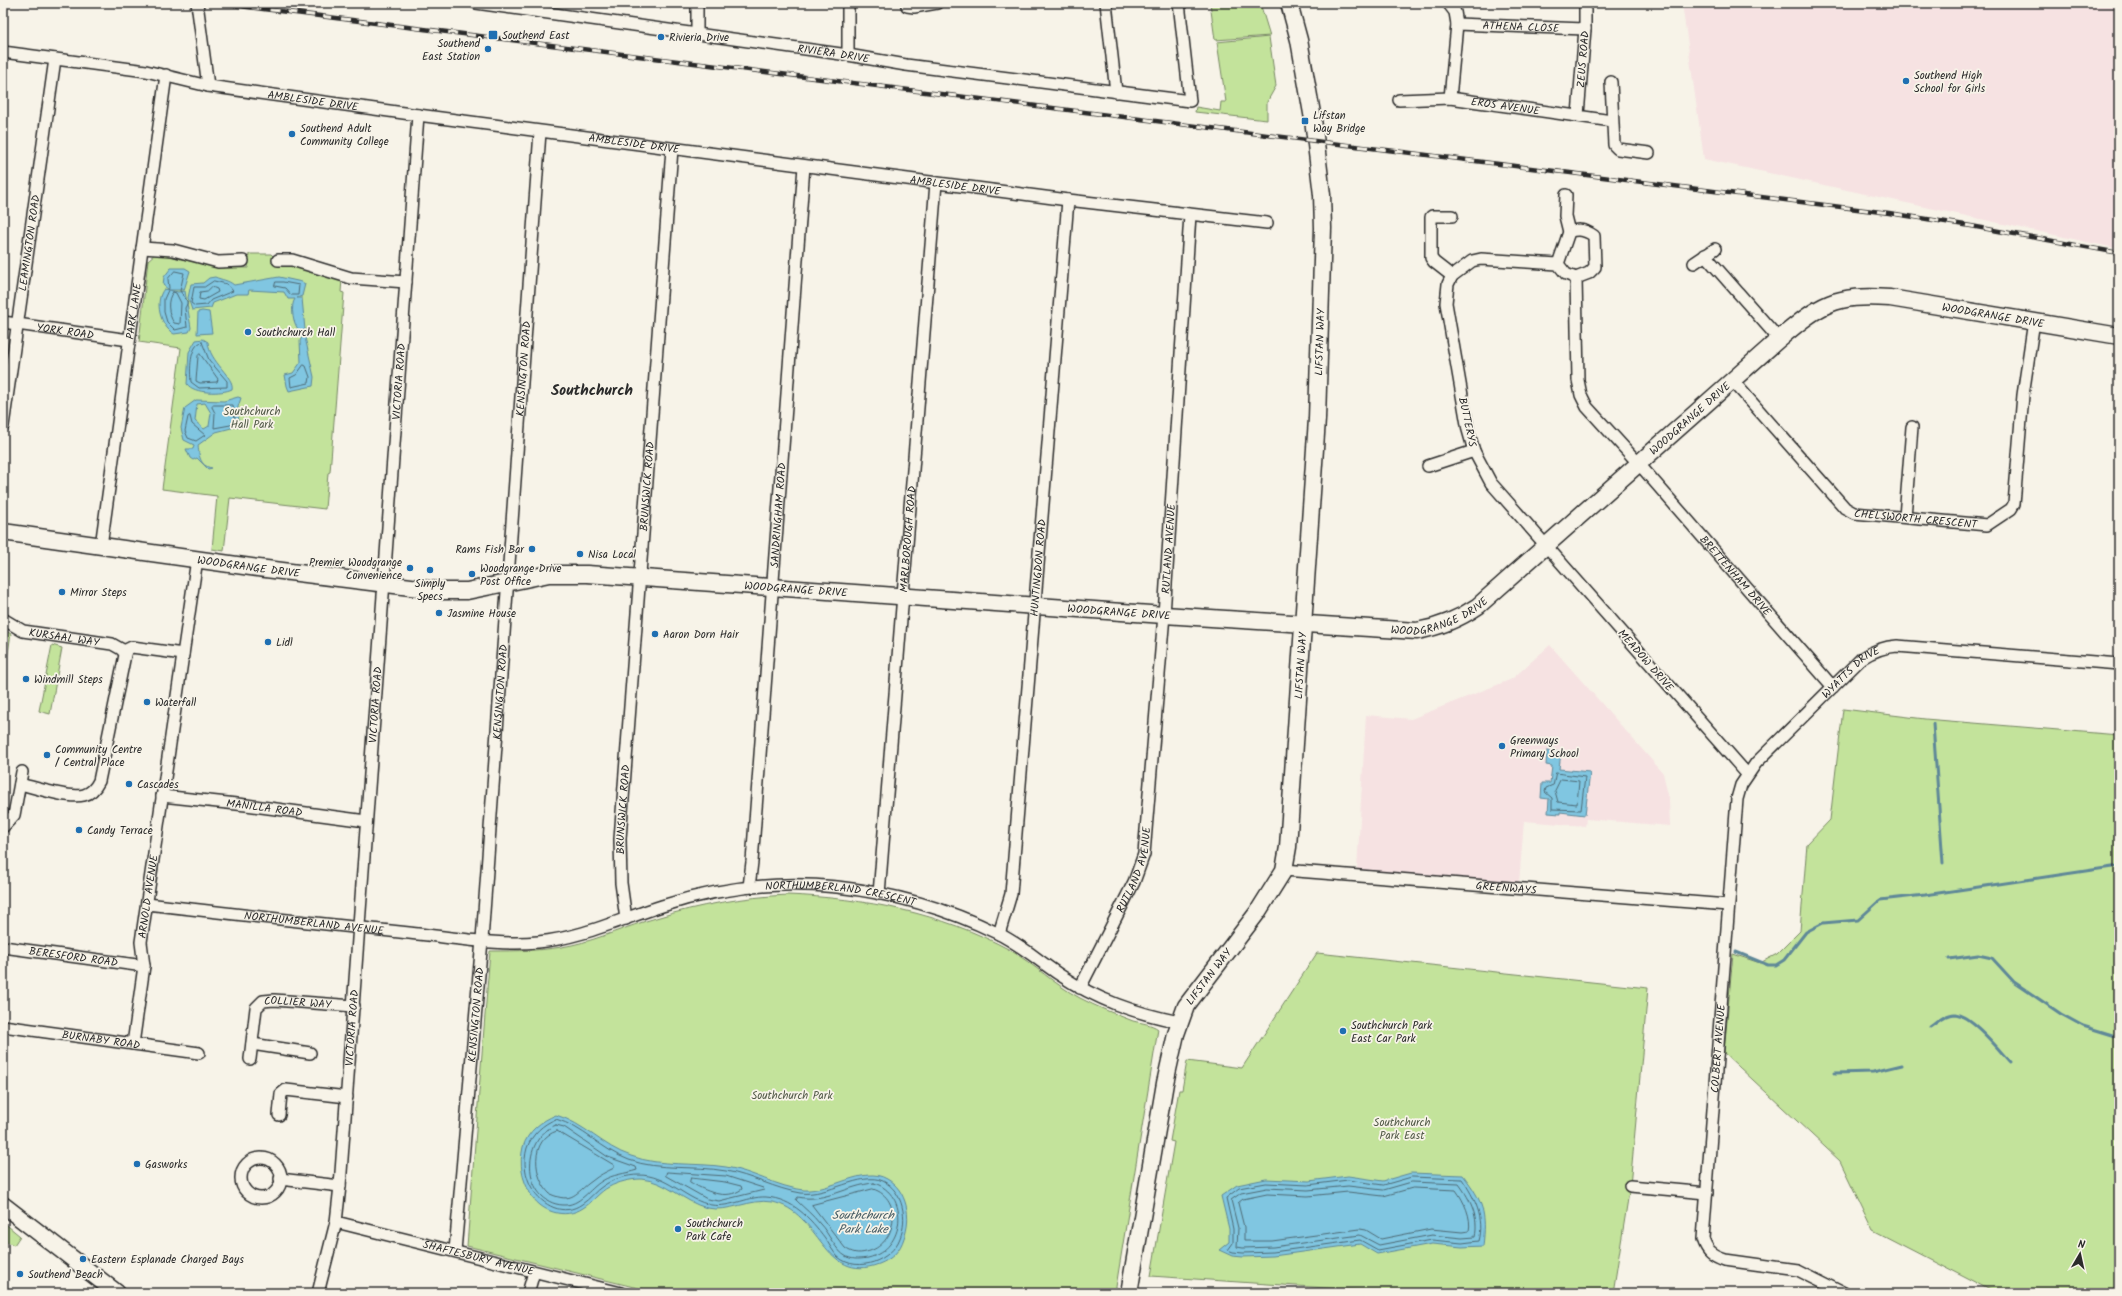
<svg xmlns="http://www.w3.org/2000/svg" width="2122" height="1296" viewBox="0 0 2122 1296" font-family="Kalam,sans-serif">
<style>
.built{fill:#f6e2e2}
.green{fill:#c3e39b;stroke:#778763}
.water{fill:#80c6e1;stroke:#5e8898;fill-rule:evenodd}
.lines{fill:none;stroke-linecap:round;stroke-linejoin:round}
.shore{stroke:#4d6974;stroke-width:1}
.stream{stroke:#5e8898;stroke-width:3}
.street-casing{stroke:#2b2b2b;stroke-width:14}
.secondary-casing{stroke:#2b2b2b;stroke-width:19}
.street{stroke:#f7f3e8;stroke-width:11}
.secondary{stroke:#f7f3e8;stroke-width:16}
.rail-casing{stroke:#2b2b2b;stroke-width:4.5}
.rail{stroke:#f7f3e8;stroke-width:3;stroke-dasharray:9;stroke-linecap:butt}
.poi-dot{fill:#1f6fb2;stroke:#f7f3e8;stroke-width:1.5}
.labels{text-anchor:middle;stroke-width:3.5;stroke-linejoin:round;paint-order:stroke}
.street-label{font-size:11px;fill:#2b2b2b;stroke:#f7f3e8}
.poi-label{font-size:11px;fill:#2b2b2b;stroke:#f7f3e8;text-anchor:start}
.park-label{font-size:11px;fill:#515947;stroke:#f7f3e8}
.water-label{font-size:12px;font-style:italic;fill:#445a62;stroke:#f7f3e8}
.district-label{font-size:15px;font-weight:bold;fill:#2b2b2b;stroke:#f7f3e8}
</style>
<rect width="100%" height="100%" fill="#f7f3e8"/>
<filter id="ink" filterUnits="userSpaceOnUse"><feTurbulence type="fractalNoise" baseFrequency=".025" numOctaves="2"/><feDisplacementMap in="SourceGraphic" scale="8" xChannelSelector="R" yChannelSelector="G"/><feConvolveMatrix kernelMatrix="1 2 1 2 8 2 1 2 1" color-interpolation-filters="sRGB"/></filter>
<g filter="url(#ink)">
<!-- built -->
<g class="built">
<path d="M1682,3H2119V249L1704,159Z"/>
<path d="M1550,645L1663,773L1669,800L1670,826L1586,819L1585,826L1524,821L1519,883L1357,870L1366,715L1411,719L1512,679Z"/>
</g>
<!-- green -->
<g class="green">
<path d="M1210,3H1260L1270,36L1215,40Z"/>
<path d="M1269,37L1276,86L1267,102V120L1195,112L1196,107L1220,111L1221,102H1226L1217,42Z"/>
<path d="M156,253L216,267L248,268L249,254H271L273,256L274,263L294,264L342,279L341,292L344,293L330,472L328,473L325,509L230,498L224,551L212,549L217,496L162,489L181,348L139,342L148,260Z"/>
<path d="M3,629L11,634L3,684Z"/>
<path d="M52,645L62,648L50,714L39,711Z"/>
<path d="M1843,709L1925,719L2119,735V1293H1995L1873,1230L1840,1161L1724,1053L1733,954L1760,963L1777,954L1800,931L1807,844L1830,820Z"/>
<path d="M788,895C864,898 942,913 1010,950C1034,964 1055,985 1080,998C1097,1007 1115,1014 1133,1021C1141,1023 1152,1024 1158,1029L1115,1293H658L467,1246L490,951C517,951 545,951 572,945C600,939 627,926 656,918C699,905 743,897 788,895Z"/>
<path d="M1317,953L1648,988L1630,1186L1613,1293H1399L1151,1276L1174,1142L1170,1141L1179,1090H1182L1187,1061L1242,1068Z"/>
<path d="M3,1222L20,1236L14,1245L3,1240Z"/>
</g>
<!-- water -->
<g class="water">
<path d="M171,268H185L190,271L184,290H169L163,285L164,277Z"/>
<path d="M215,277C222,280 228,280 234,285L279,277L302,282L305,284L302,296L297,298H302L305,330L300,331C293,326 290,305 295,299H288L284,292L249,290L248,294H236L213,303L211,308L192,310L188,298L191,284L203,283L209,278Z"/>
<path d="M164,289L178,292L185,291L191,328L189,332L174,334C160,326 154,301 164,289Z"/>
<path d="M202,311L209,312L212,333L197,334L198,312Z"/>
<path d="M304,333L314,377L313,386L289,391L287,386L285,375L293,373L301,362L300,341Z"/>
<path d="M203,339L208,342C209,362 235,377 232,389C222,394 194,394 187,384L189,352L196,340Z"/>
<path d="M238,397L241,398L238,407L239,426L216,432L198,445C199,454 199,466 212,468L208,469L197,458L193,460L190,458L186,449H193L194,445L184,440L181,428L185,408L196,400L224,401ZM205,403L211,413L209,426L204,429L195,421L197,404Z"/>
<path d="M1547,751L1561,752L1559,769L1590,772L1585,815L1560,812V814L1548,813L1549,799L1541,798L1542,783H1550L1552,766L1546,765Z"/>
<path d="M556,1115C584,1123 603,1147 631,1156C661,1167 694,1162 726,1167C752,1171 777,1187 804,1190C830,1192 864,1165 887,1179C907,1190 912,1218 904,1238C900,1251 892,1259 879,1264C823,1285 821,1211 772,1202C750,1198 729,1213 707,1208C683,1202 667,1181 641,1179C631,1179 618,1182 609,1187C599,1192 593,1202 583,1208C565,1220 540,1212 530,1193C522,1179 519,1164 523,1147C528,1131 541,1121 556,1115Z"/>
<path d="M1411,1173L1463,1175C1483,1201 1487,1213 1483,1246L1462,1247L1432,1244L1377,1254L1360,1244L1273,1256L1243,1257L1232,1256L1219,1250L1229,1242V1229L1221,1196L1237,1185L1266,1179L1309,1181L1348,1176L1383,1181Z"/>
</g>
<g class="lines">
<!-- shore -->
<g class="shore">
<path d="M175,271L184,273L180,291L188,302L185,308L187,327L175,330L167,322L164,312V299L169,288L168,279Z"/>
<path d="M214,281L227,284L233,291L211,300L207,305L195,306L191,303L194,287H204Z"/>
<path d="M276,282H283L299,285L298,295H291L285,288L275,286Z"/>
<path d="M212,287L217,289L218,292L204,300L199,299L200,292L207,291Z"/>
<path d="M173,292L176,293L181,303L180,324L174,323C168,314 166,300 173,292Z"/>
<path d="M202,342L209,360L227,381V387L199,388L191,382C190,372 189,345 202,342Z"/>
<path d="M200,354L218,379L217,382L200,383L196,381L198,356Z"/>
<path d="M304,365L306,366L310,377L309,383L291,387L290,378L296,375Z"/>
<path d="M214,405H233L236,424L214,428L215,413L212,407Z"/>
<path d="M190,416L192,424L205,435L196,441L188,438L185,431L188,417Z"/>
<path d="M1556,773L1585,777L1581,810L1552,809V798L1545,792L1546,788L1553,785Z"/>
<path d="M1561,779L1579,781L1577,804L1558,802L1555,791Z"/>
<path d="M556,1119C583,1127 602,1150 629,1160C660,1171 693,1165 726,1171C751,1175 775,1189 801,1193C827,1197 861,1171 883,1181C903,1191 908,1219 900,1238C892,1260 858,1274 838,1257C833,1252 829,1244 825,1238C810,1218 793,1199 766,1197C746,1196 728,1210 707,1204C683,1197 666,1175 639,1175C627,1175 613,1179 603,1186C595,1191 590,1199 582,1204C564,1217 542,1206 532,1188C525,1176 523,1162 527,1148C532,1134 543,1124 556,1119Z"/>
<path d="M556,1125L564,1127L608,1157L636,1167L637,1170C625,1174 613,1174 602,1181C589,1189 580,1206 563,1205C523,1203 519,1139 556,1125Z"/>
<path d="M557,1131L614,1165V1168C606,1172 599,1175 592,1181C575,1193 573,1204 550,1194C533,1178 529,1139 557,1131Z"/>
<path d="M667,1172L726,1176L763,1188L764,1190L719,1201L707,1199L666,1176Z"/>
<path d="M1412,1177L1462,1179C1475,1198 1485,1219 1479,1241L1462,1243L1432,1240L1378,1250L1360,1240L1273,1252L1243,1253L1233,1252L1228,1250L1233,1243V1229L1226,1198L1239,1188L1266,1183L1308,1185L1348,1180L1383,1185Z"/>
<path d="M691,1178L725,1182L741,1186L742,1189C726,1201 705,1191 690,1182Z"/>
<path d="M1412,1182L1459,1184C1471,1200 1479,1218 1475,1237L1462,1238L1432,1235L1379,1245L1360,1235L1273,1247L1243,1248L1237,1247L1238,1228L1231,1200L1241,1193L1267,1188L1308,1190L1348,1186L1383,1190Z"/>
<path d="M874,1183C910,1194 906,1249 868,1258C861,1259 854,1260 847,1257C835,1251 829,1233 820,1224C813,1215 804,1208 796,1200L798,1197C825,1203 848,1185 874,1183Z"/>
<path d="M1413,1188L1456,1190C1464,1201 1472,1218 1469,1231L1462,1232L1431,1229L1381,1239L1366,1230L1360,1229L1272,1241H1244V1227L1238,1203L1243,1199L1267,1194L1308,1196L1348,1192L1383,1196Z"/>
<path d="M873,1189C904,1198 897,1246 866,1252C858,1254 852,1253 845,1248L812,1205Z"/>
</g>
<!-- stream -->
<g class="stream">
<path d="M1933,724L1943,863"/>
<path d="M1736,952L1768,965H1776L1784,960L1806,932L1823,923L1858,920L1880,900L1925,895L2119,866"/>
<path d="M1949,959L1978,955L1992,958L2014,982L2061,1014L2083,1026L2119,1037"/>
<path d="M1930,1027C1937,1022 1946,1014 1955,1014C1972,1016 1999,1050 2010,1062"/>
<path d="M1835,1073L1873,1072L1902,1065"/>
</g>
<!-- street casing -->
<g class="street-casing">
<g id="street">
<path d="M197,3L208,86"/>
<path id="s1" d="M476,3L848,55L906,65L1190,101L1179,3"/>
<path d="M1106,3L1116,92"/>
<path d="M1448,3L1455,12L1457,24L1450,98"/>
<path d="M907,6L914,7L937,3"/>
<path id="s2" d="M1457,24L1585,29"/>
<path d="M697,33V3"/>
<path id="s3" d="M3,52L146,71L208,86L418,115L1068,200L1267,223"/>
<path d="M848,55V3"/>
<path d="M1611,82L1614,145L1618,149L1649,153"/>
<path id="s4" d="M1399,100L1450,98L1612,121"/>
<path id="s5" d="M1578,115L1585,29V3"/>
<path d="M1566,195L1565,216L1569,232"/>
<path d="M1452,216H1432L1431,217V258L1434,262L1452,276"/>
<path d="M142,248L173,250L218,262L243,261"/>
<path d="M1705,255L1779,339"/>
<path d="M278,260H292L351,278L406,282"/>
<path d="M1694,263L1715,249"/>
<path d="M1558,264L1569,232C1578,228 1586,230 1594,236L1595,267L1589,273L1576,278"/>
<path id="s6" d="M3,322L129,340"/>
<path id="s7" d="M1732,380L1845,508L1854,513L1987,525L2011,509L2014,504L2023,395L2034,321"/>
<path id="s8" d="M3,426L55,59"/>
<path d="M1428,466L1474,451"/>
<path d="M1905,517L1912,427"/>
<path id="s9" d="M101,546L166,75"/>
<path id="s10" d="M3,619L23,631L112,644L121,649L125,653"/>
<path id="s11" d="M1747,774L1491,483L1474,451L1468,430L1446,303L1448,284L1452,276L1472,261L1481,259L1558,264L1566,274L1576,278L1578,380L1581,395L1587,407L1639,464L1833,687"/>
<path d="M20,784C36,788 69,799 84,795C92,793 96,787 99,781L126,650L132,647L183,654"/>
<path id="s12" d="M162,796L246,805L366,821"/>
<path d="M3,827L14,815L22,772"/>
<path id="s13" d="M1284,870L1728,905"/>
<path id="s14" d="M749,887L752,862L804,166"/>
<path id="s15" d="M879,894L936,183"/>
<path id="s16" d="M147,904C234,914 322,924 409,933C451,937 496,946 538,942C581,938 621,919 662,906C718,888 778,881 837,887C892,893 948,909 997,933C1020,944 1039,961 1060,975C1097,1000 1135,1013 1179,1022"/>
<path id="s17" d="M626,919L621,883L620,839L672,149"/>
<path id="s18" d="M999,934L1011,894L1068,200"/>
<path id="s19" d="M3,947L144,966"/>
<path id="s20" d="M1080,988L1134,882L1144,854L1164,615L1190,215"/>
<path id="s21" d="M3,1026L199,1053"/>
<path id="s22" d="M133,1044L144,966L141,942L197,559"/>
<path d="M252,1044L310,1053"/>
<path id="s23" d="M250,1059L256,1008L263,1001L274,1000L354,1006"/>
<path d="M279,1115L281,1094L286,1090L347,1097"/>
<circle cx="261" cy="1178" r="20"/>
<path d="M280,1179L340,1186"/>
<path d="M1630,1186L1707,1193"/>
<path id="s24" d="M336,1222L621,1293"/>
<path id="s25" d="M455,1251L482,940L540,132"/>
<path id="s26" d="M318,1293L336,1222L340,1186L418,115"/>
<path d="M528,1293L534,1272"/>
<path id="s27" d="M1844,1293L1798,1270L1725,1260C1713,1256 1707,1252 1703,1239L1737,799L1741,785L1756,763L1862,658C1873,651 1883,647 1897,646L2119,664"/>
</g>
</g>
<!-- secondary casing -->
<g class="secondary-casing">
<g id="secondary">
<path id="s28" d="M3,532L258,568L443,591H467L549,574H587L1164,615L1417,631C1440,627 1459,619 1478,606L1779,339C1821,304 1834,294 1890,298L2119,336"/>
<path d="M3,1205L117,1293"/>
<path id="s29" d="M1129,1293L1165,1083L1176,1034L1186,1006L1257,913L1284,870L1288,847L1317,419L1323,228L1322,195L1313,119L1299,40L1289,3"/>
</g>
</g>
<!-- street -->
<use href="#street" class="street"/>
<!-- secondary -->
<use href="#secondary" class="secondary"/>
<!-- rail casing -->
<g class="rail-casing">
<path id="rail" d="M216,3L1889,213L1971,226L2119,253"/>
</g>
<!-- rail -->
<use href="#rail" class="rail"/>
</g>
</g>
<!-- markers -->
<g class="poi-dot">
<rect x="488" y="30" width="10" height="10" rx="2"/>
<circle cx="661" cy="37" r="4"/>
<circle cx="488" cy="49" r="4"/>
<circle cx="1906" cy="81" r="4"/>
<rect x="1301" y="117" width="8" height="8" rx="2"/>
<circle cx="292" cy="134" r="4"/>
<circle cx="248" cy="332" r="4"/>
<circle cx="532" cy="549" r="4"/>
<circle cx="580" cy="554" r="4"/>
<circle cx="410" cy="568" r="4"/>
<circle cx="430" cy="570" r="4"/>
<circle cx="472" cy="574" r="4"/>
<circle cx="62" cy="592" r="4"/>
<circle cx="439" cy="613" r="4"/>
<circle cx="655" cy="634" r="4"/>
<circle cx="268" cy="642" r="4"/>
<circle cx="26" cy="679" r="4"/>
<circle cx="147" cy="702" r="4"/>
<circle cx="1502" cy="746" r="4"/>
<circle cx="47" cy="755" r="4"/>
<circle cx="129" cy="784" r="4"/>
<circle cx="79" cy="830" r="4"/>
<circle cx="1343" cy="1031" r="4"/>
<circle cx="137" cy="1164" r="4"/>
<circle cx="678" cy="1229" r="4"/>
<circle cx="83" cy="1259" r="4"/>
<circle cx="20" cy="1274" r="4"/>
</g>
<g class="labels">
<!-- street labels -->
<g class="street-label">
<text dy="4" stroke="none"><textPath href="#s2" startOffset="64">ATHENA CLOSE</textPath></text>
<text dy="4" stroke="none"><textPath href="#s1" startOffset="361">RIVIERA DRIVE</textPath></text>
<text dy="4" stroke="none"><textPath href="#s5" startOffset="56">ZEUS ROAD</textPath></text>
<text dy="4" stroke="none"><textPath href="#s3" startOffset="314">AMBLESIDE DRIVE</textPath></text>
<text dy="4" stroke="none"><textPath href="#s4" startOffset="107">EROS AVENUE</textPath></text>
<text dy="4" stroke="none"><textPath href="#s3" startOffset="638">AMBLESIDE DRIVE</textPath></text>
<text dy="4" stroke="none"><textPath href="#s3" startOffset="962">AMBLESIDE DRIVE</textPath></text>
<text dy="4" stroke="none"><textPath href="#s8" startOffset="185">LEAMINGTON ROAD</textPath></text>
<text dy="4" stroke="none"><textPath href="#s9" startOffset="237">PARK LANE</textPath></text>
<text dy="4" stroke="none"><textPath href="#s28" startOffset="2118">WOODGRANGE DRIVE</textPath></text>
<text dy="4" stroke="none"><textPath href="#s6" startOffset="63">YORK ROAD</textPath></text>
<text dy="4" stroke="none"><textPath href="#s29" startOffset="990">LIFSTAN WAY</textPath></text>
<text dy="4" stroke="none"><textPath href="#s25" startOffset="885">KENSINGTON ROAD</textPath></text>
<text dy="4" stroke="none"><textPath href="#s26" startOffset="916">VICTORIA ROAD</textPath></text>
<text dy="4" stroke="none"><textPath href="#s28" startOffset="1771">WOODGRANGE DRIVE</textPath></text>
<text transform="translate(1468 422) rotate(78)" y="4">BUTTERYS</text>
<text dy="4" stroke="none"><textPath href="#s17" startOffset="434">BRUNSWICK ROAD</textPath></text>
<text dy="4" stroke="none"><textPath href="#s14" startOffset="373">SANDRINGHAM ROAD</textPath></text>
<text dy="4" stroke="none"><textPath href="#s7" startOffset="243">CHELSWORTH CRESCENT</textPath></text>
<text dy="4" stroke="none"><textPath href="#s15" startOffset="356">MARLBOROUGH ROAD</textPath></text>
<text dy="4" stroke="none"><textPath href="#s20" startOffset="455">RUTLAND AVENUE</textPath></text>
<text dy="4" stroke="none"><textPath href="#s28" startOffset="248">WOODGRANGE DRIVE</textPath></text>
<text dy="4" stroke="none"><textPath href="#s18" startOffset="369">HUNTINGDON ROAD</textPath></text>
<text dy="4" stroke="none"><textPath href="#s11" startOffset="1093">BRETTENHAM DRIVE</textPath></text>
<text dy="4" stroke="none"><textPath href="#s28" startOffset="799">WOODGRANGE DRIVE</textPath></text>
<text dy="4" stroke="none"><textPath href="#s28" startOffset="1123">WOODGRANGE DRIVE</textPath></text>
<text dy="4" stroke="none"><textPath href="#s28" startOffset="1447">WOODGRANGE DRIVE</textPath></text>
<text dy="4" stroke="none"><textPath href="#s10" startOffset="65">KURSAAL WAY</textPath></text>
<text transform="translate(1646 660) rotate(49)" y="4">MEADOW DRIVE</text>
<text dy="4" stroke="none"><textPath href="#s29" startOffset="666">LIFSTAN WAY</textPath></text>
<text dy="4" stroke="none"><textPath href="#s27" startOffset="771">WYATTS DRIVE</textPath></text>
<text dy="4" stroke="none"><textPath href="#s25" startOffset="561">KENSINGTON ROAD</textPath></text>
<text dy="4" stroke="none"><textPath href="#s26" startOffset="592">VICTORIA ROAD</textPath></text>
<text dy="4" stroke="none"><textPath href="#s12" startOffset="103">MANILLA ROAD</textPath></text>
<text dy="4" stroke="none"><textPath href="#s17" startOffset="110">BRUNSWICK ROAD</textPath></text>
<text dy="4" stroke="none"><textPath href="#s20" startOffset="131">RUTLAND AVENUE</textPath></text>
<text dy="4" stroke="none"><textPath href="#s13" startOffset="223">GREENWAYS</textPath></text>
<text dy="4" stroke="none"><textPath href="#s16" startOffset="704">NORTHUMBERLAND CRESCENT</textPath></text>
<text dy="4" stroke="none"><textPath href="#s22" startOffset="149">ARNOLD AVENUE</textPath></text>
<text dy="4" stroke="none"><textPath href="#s16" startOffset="168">NORTHUMBERLAND AVENUE</textPath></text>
<text dy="4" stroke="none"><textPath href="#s19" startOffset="71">BERESFORD ROAD</textPath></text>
<text dy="4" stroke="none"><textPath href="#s29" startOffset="330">LIFSTAN WAY</textPath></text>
<text dy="4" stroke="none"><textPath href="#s23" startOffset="96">COLLIER WAY</textPath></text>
<text dy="4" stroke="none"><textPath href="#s25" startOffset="237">KENSINGTON ROAD</textPath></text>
<text dy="4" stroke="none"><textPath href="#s26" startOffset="268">VICTORIA ROAD</textPath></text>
<text dy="4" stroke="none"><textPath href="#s21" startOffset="99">BURNABY ROAD</textPath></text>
<text dy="4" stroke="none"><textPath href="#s27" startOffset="348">COLBERT AVENUE</textPath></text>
<text dy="4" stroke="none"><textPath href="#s24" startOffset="147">SHAFTESBURY AVENUE</textPath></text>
</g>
<!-- poi labels -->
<g class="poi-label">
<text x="502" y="39">Southend East</text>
<text x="669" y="41">Rivieria Drive</text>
<text x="480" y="47" text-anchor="end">Southend<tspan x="480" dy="13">East Station</tspan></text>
<text x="1914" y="79">Southend High<tspan x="1914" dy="13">School for Girls</tspan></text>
<text x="1313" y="119">Lifstan<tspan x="1313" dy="13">Way Bridge</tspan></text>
<text x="300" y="132">Southend Adult<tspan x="300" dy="13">Community College</tspan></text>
<text x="256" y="336">Southchurch Hall</text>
<text x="524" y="553" text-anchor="end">Rams Fish Bar</text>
<text x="588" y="558">Nisa Local</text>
<text x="402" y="566" text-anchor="end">Premier Woodgrange<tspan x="402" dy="13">Convenience</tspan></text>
<text x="480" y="572">Woodgrange Drive<tspan x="480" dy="13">Post Office</tspan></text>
<text x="430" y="587" text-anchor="middle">Simply<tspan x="430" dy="13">Specs</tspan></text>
<text x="70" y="596">Mirror Steps</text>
<text x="447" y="617">Jasmine House</text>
<text x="663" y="638">Aaron Dorn Hair</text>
<text x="276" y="646">Lidl</text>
<text x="34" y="683">Windmill Steps</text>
<text x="155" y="706">Waterfall</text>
<text x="1510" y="744">Greenways<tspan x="1510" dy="13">Primary School</tspan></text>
<text x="55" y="753">Community Centre<tspan x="55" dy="13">/ Central Place</tspan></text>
<text x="137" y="788">Cascades</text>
<text x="87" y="834">Candy Terrace</text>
<text x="1351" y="1029">Southchurch Park<tspan x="1351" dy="13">East Car Park</tspan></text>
<text x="145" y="1168">Gasworks</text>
<text x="686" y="1227">Southchurch<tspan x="686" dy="13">Park Cafe</tspan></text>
<text x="91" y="1263">Eastern Esplanade Charged Bays</text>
<text x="28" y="1278">Southend Beach</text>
</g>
<!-- park labels -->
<g class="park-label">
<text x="252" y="415">Southchurch<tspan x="252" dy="13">Hall Park</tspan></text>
<text x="792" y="1099">Southchurch Park</text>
<text x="1402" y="1126">Southchurch<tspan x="1402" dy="13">Park East</tspan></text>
</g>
<!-- water labels -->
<g class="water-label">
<text x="863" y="1219">Southchurch<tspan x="863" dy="14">Park Lake</tspan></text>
</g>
<!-- district labels -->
<g class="district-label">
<text x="592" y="395">Southchurch</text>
</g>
</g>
<!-- margin -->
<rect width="2122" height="1296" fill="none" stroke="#f7f3e8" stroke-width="16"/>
<rect x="8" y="8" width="2106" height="1280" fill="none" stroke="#2b2b2b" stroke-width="1.5" filter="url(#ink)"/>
<!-- north arrow -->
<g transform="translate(2080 1254) rotate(9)" stroke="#f7f3e8" stroke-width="3" paint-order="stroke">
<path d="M0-3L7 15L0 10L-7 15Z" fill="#2b2b2b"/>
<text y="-6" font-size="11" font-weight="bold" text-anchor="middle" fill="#2b2b2b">N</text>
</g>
</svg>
